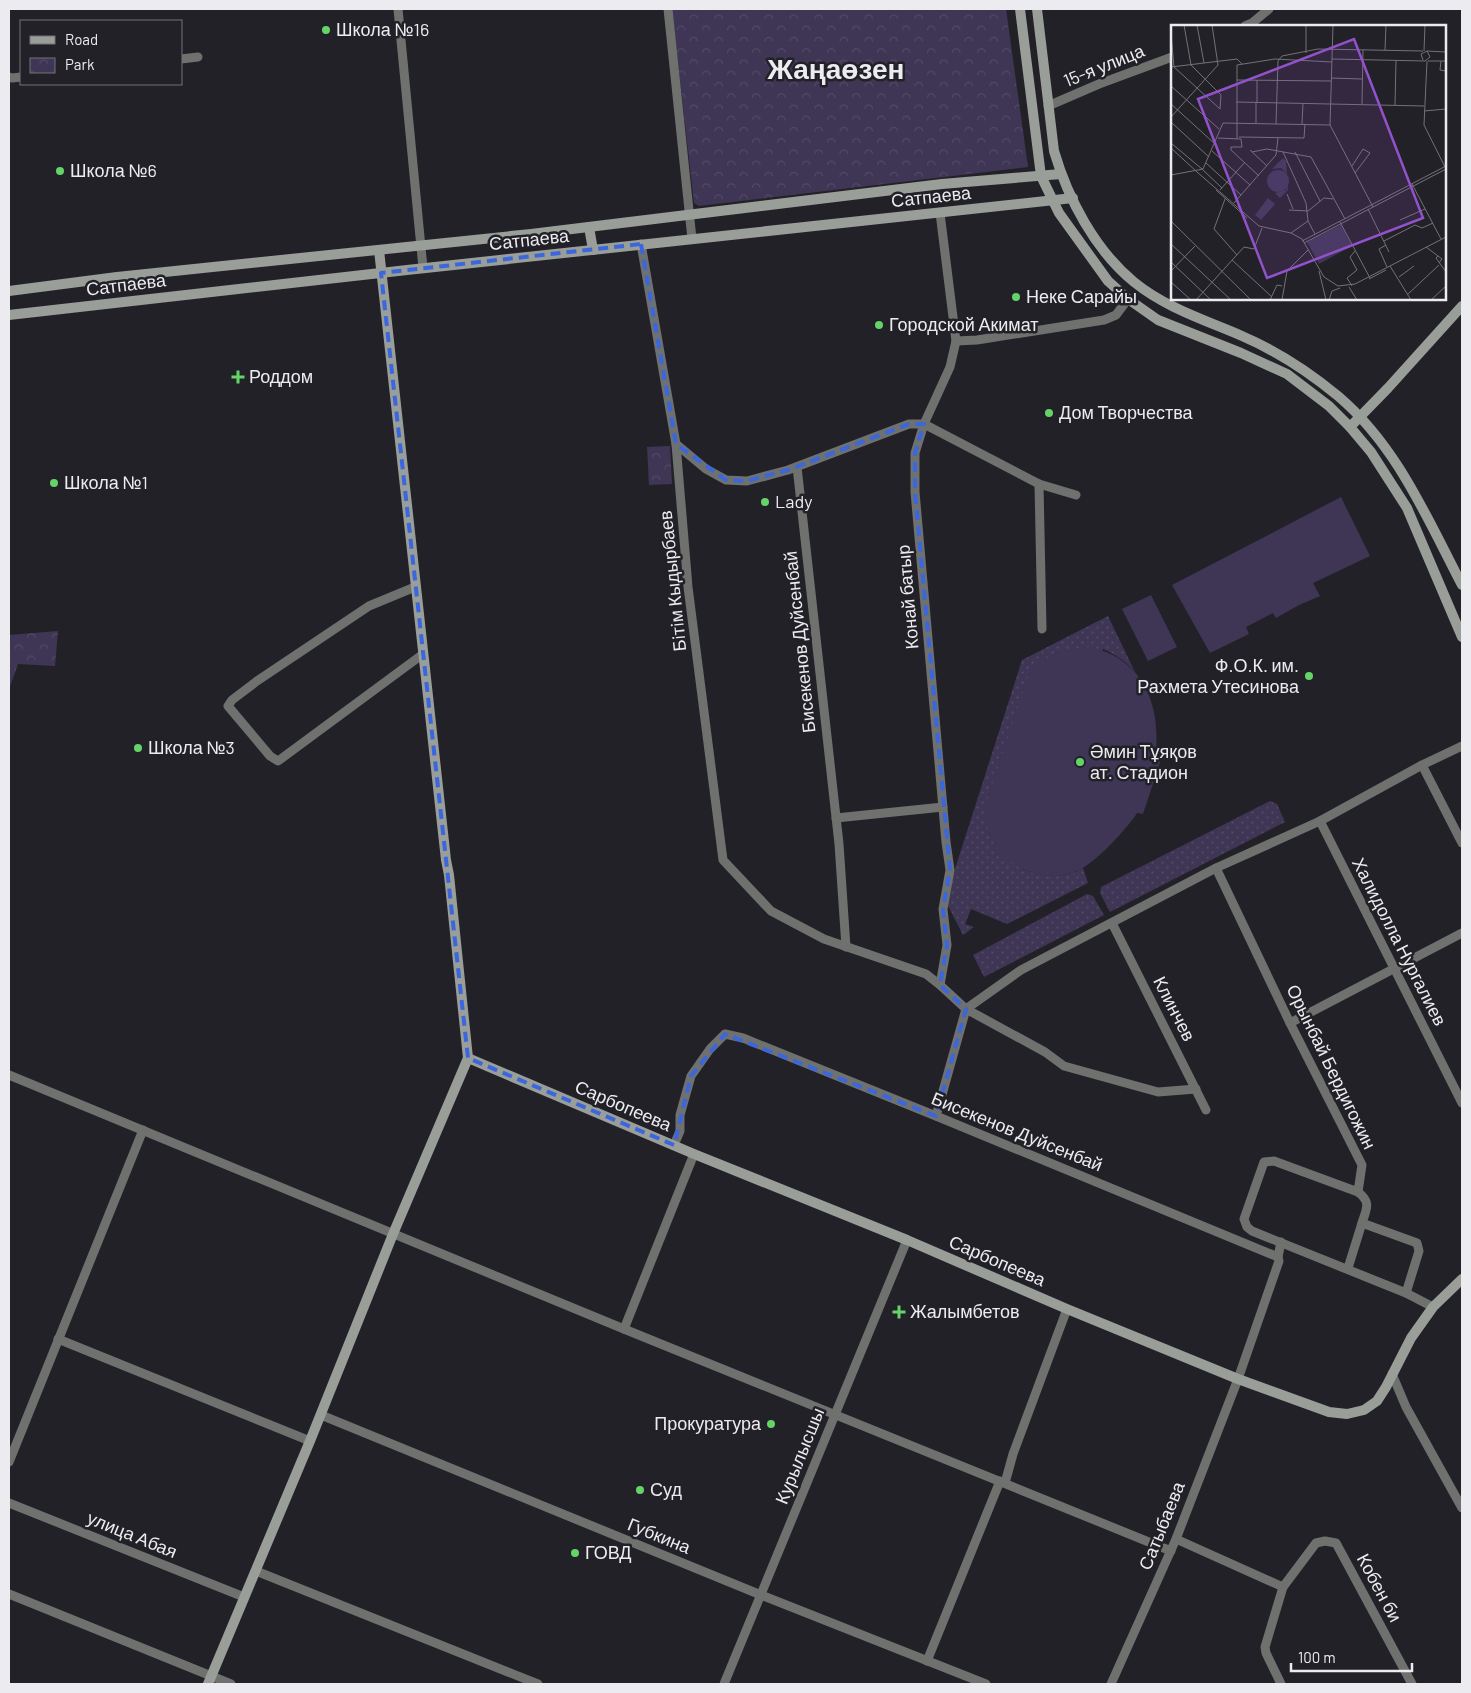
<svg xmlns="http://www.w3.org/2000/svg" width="1471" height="1693" viewBox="0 0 1471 1693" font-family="Barlow,sans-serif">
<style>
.grass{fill:url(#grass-dots)}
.park{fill:url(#park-crowns)}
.garden{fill:#3f3555}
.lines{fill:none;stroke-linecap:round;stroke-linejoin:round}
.street{stroke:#6e716e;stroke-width:9}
.secondary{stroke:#999e99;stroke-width:10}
.marked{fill:none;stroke:#3c66db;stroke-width:4;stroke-dasharray:10 6;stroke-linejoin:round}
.poi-dot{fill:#64d468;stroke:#232128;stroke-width:2}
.labels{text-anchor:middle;stroke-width:5;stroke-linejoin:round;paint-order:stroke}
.poi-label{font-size:18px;fill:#ecebef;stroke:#232128;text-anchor:start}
.street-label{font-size:18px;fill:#ecebef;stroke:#232128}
.town-label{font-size:28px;font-weight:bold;fill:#ecebef;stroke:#232128}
.inset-road{fill:none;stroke:#737278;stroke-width:1}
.view{fill:#9252c9;fill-opacity:0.15;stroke:#9252c9;stroke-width:2.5}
.inset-edge{fill:none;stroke:#ecebef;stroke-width:2.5}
</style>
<defs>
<pattern id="grass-dots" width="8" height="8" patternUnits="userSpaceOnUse" patternTransform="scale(1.25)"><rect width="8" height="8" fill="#3f3555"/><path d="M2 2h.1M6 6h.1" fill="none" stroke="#524966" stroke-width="1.8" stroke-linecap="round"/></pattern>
<pattern id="park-crowns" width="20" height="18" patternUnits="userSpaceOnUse" patternTransform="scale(1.25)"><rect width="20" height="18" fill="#3f3555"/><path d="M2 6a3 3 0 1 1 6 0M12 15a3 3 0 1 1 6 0" fill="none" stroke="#524966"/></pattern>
</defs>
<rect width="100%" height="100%" fill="#232128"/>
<!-- grass -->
<g class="grass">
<path d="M1108,616L1135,672C1126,661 1116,655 1103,649L1022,869C1042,877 1064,879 1083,868L1088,883L1007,924L971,909L965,924L974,927L963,935L945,900L1022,660Z"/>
<path d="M1270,801L1277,804L1285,822L1110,912L1100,893L1101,887Z"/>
<path d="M1087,894L1093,896L1104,915L984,977L973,955Z"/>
</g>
<!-- park -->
<g class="park">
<path d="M672,9H1006L1028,167L699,206L694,203Z"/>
<path d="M670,446L672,484L649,485L647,447Z"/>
<path d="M58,631L55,666L18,664L9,689V635Z"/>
</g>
<!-- garden -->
<g class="garden">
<path d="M1341,497L1370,556L1313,583L1320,596L1299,605L1276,618L1273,613L1246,627L1249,634L1210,653L1172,585Z"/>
<path d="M1151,595L1177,647L1148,661L1122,609Z"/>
<path d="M1090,647C1141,658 1160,701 1156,750L1163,753L1143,814L1137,813C1127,829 1096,862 1079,870C1046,886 1002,868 989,833C986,824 986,816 985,806L1028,676C1045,654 1063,649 1090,647Z"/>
</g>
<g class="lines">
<!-- street -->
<g class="street">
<path d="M398,9L423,268"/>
<path d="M668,9L692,239"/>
<path d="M1245,26L1252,23L1269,9"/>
<path d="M181,59L198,57"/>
<path d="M9,77L12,78L21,77"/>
<path d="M1048,106L1099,84L1172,57"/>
<path d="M641,244L676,444L688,587L723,860L771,911L824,939L926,974L940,985L966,1009L1045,1052L1064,1066L1158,1092L1196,1089"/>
<path d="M956,341L977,340L1104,320L1116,315L1128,299"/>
<path d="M676,444L706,469L726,480L747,481L788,470L909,424H924L1039,484L1076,495"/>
<path d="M797,467L839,844L846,947"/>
<path d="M1039,484L1042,629"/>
<path d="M415,587L369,606L257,681L232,700L228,706L270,756L278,761L423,654"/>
<path d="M1422,765L1462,843"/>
<path d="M836,818L943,807"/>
<path d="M1320,821L1462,1103"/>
<path d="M1216,868L1290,1023L1362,1165L1358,1192L1274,1161L1264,1162L1244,1219L1247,1227L1252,1231L1406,1293L1433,1307"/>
<path d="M1112,923L1206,1110"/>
<path d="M940,985L947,945L943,909L950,870L946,842L915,492V453L924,424L950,367L956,341L940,213"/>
<path d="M1290,1023L1462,933"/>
<path d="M9,1075L624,1329L1171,1551"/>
<path d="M936,1116L966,1009L1021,970L1216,868L1320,821L1422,765L1462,746"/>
<path d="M674,1145L680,1131V1115L691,1076L710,1049L725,1034L743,1038L936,1116L1278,1257"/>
<path d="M1358,1192C1371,1202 1367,1208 1362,1223L1417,1243L1419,1251L1406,1293"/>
<path d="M1348,1268L1362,1223"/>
<path d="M624,1329L694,1154"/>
<path d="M58,1339L310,1441"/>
<path d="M1392,1374L1406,1407L1462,1508"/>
<path d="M321,1415L761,1595L986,1684"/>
<path d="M9,1462L143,1130"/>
<path d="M1005,1483L1013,1454L1067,1309"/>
<path d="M9,1503L244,1597"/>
<path d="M1176,1539L1283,1587"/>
<path d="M256,1571L538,1684"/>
<path d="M9,1594L231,1684"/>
<path d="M927,1661L1000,1481"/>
<path d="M724,1684L907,1240"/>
<path d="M1111,1684L1176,1539L1238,1379L1279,1261L1278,1257L1281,1242"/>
<path d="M1281,1684L1266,1653L1265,1647L1283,1587L1316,1543L1325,1541L1336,1543L1412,1684"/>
</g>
<!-- secondary -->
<g class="secondary">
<path d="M1020,9L1041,176L1059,213L1108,281L1128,299L1158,320L1241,353L1287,374L1329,406L1350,427L1371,452L1407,508L1462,637"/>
<path d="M1037,9L1054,151C1068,199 1095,250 1134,282C1166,308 1205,320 1242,336C1277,351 1309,372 1338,396C1397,446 1427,518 1462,585"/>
<path d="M589,227L593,250"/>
<path d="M9,291L117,277L531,234L942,184L1061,174"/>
<path d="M9,315L407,270L1073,198"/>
<path d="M1350,427L1388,388L1462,306"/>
<path d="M468,1058L694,1154L907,1240L1067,1309L1238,1379L1329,1412L1347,1414L1364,1410L1377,1401L1386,1387L1411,1338L1433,1307L1462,1279"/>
<path d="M208,1684L310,1441L393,1234L468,1058L449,875L446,860L379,250"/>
</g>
</g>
<!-- marked area -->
<path class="marked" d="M641,244L676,444L726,480L747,481L788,470L909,424H924L915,453V492L950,870L943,909L947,945L940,985L966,1009L936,1116L725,1034L691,1076L674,1145L468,1058L381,273Z"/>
<!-- markers -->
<g class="poi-dot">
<circle cx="326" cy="30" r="5"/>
<circle cx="60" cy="171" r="5"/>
<circle cx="1016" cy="297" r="5"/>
<circle cx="879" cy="325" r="5"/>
<path d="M235.5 369.5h5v5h5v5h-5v5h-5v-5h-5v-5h5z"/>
<circle cx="1049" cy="413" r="5"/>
<circle cx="54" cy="483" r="5"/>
<circle cx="765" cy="502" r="5"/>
<circle cx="1309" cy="676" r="5"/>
<circle cx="138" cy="748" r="5"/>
<circle cx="1080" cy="762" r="5"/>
<path d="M896.5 1304.5h5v5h5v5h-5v5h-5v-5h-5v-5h5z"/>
<circle cx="771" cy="1424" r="5"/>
<circle cx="640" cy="1490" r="5"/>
<circle cx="575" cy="1553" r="5"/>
</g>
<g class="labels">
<!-- poi labels -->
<g class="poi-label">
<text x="336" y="36">Школа №16</text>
<text x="70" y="177">Школа №6</text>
<text x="1026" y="303">Неке Сарайы</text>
<text x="889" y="331">Городской Акимат</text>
<text x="249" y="383">Роддом</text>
<text x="1059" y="419">Дом Творчества</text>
<text x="64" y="489">Школа №1</text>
<text x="775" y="508">Lady</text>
<text x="1299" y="672" text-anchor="end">Ф.О.К. им.<tspan x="1299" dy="21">Рахмета Утесинова</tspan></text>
<text x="148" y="754">Школа №3</text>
<text x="1090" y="758">Әмин Тұяқов<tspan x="1090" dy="21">ат. Стадион</tspan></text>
<text x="910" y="1318">Жалымбетов</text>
<text x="761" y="1430" text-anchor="end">Прокуратура</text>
<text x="650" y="1496">Суд</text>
<text x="585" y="1559">ГОВД</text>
</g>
<!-- street labels -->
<g class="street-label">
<text transform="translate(1104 66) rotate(-22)" y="6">15-я улица</text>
<text transform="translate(931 197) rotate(-6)" y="6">Сатпаева</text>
<text transform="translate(529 240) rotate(-6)" y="6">Сатпаева</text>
<text transform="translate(126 285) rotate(-7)" y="6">Сатпаева</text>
<text transform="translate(673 581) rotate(-96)" y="6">Бiтiм Кыдырбаев</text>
<text transform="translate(908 597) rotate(-95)" y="6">Конай батыр</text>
<text transform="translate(800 642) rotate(-96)" y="6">Бисекенов Дуйсенбай</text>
<text transform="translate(1399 942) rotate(63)" y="6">Халидолла Нургалиев</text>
<text transform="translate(1174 1009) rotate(63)" y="6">Клинчев</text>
<text transform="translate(1331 1067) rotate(64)" y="6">Орынбай Бердигожин</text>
<text transform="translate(623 1106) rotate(23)" y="6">Сарбопеева</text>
<text transform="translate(1017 1132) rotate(22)" y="6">Бисекенов Дуйсенбай</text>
<text transform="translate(997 1261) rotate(23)" y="6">Сарбопеева</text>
<text transform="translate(800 1456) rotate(-68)" y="6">Курылысшы</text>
<text transform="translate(1162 1526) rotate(-68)" y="6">Сатыбаева</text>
<text transform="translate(132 1535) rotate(22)" y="6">улица Абая</text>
<text transform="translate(659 1536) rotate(22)" y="6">Губкина</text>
<text transform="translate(1379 1588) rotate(62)" y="6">Кобен би</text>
</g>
<!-- town labels -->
<g class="town-label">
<text x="836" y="79">Жаңаөзен</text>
</g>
</g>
<!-- overview -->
<g transform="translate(1171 25)">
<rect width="275" height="275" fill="#232128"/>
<path d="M112,133L115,136L117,165L109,173L104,168L115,165V148L110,143L101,144Z" fill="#3f3555"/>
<path d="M170,200L181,221L148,239L136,217Z" fill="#3f3555"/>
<path d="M96 156a11 11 0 1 1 22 0a11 11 0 1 1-22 0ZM97,173L104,179L90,195L84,190Z" fill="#3f3555"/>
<path class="inset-road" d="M26,0L33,38M162,0L159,100L202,182M135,1V28M0,9L3,42L49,84L50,70L20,40L13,0M214,25L215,0M253,26L254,0M256,26L275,27M161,34L254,36L259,32L256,26L250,29L252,35M256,36L253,100L274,142M257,36H275M270,36L269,45L275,46M0,42L66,34L71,39M160,53L191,54M66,55L160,56M0,61L48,104M65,77L253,81M85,77V98M86,77V55M0,79L44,119M191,79L192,25M224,80L225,35M253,86L275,84M0,92L47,40L41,0M0,97L38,132M105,99L107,36L111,31L147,24L252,26M131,99L132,78M68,112L133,113L134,99M47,113L70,114L71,122H60V125L88,151M66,114V40L104,34L161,37M0,118L31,144M0,123L26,147M79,125L96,141M41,126L79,160M81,127L96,124L140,132L174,194M112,127L135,178L137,196L144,209M124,127L149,176M35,138L70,170M181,141L192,124L199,128L184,148M31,144L51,163M26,147L88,201L120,208L131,214L153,252L167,261L184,259L275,212M0,150L32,144L52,98L159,100M241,159L270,214M45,165L76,193M49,165L74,137M116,169L122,184M54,174L43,204L66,230M63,178L105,130L107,113M197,184L218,227M118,185L137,186L153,173L162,174M229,195L254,184M0,196L80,275M169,197L199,253M120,208L137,196M131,216L275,141M213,216L244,200L251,203L262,198M133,218L275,144M0,219L60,275M215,220L208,224L216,242M255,222L271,234L268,238M267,231L265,233L275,247M61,235L101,272M0,237L40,275M219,241L240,275M0,246L24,221M148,246L155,275M228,252L243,241M198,254L215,245M0,257L20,275M181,261L176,253L186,245L179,232L184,226M178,262L186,275M236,270L268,240M25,275L73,222L83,224L91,203M99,275L106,260L111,261M111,275L116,246L137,225M158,275L161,266L169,263M260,275L275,261"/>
<path class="view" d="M183,14L252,193L96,253L27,74Z"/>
<rect width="275" height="275" class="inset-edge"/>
</g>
<!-- border -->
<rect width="1471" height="1693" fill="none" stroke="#ecebef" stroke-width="20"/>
<!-- legend -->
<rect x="20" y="20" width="162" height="65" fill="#232128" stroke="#737278"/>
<rect x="30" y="36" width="25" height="8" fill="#999e99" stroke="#737278"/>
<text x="65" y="45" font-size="15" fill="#ecebef">Road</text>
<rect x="30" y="58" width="25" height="15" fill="url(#park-crowns)" stroke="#737278"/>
<text x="65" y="70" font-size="15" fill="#ecebef">Park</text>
<!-- scale -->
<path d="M1291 1663v8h121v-8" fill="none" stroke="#ecebef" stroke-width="2.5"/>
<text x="1298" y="1663" font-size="15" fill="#ecebef" stroke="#232128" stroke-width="4" paint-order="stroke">100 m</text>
</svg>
